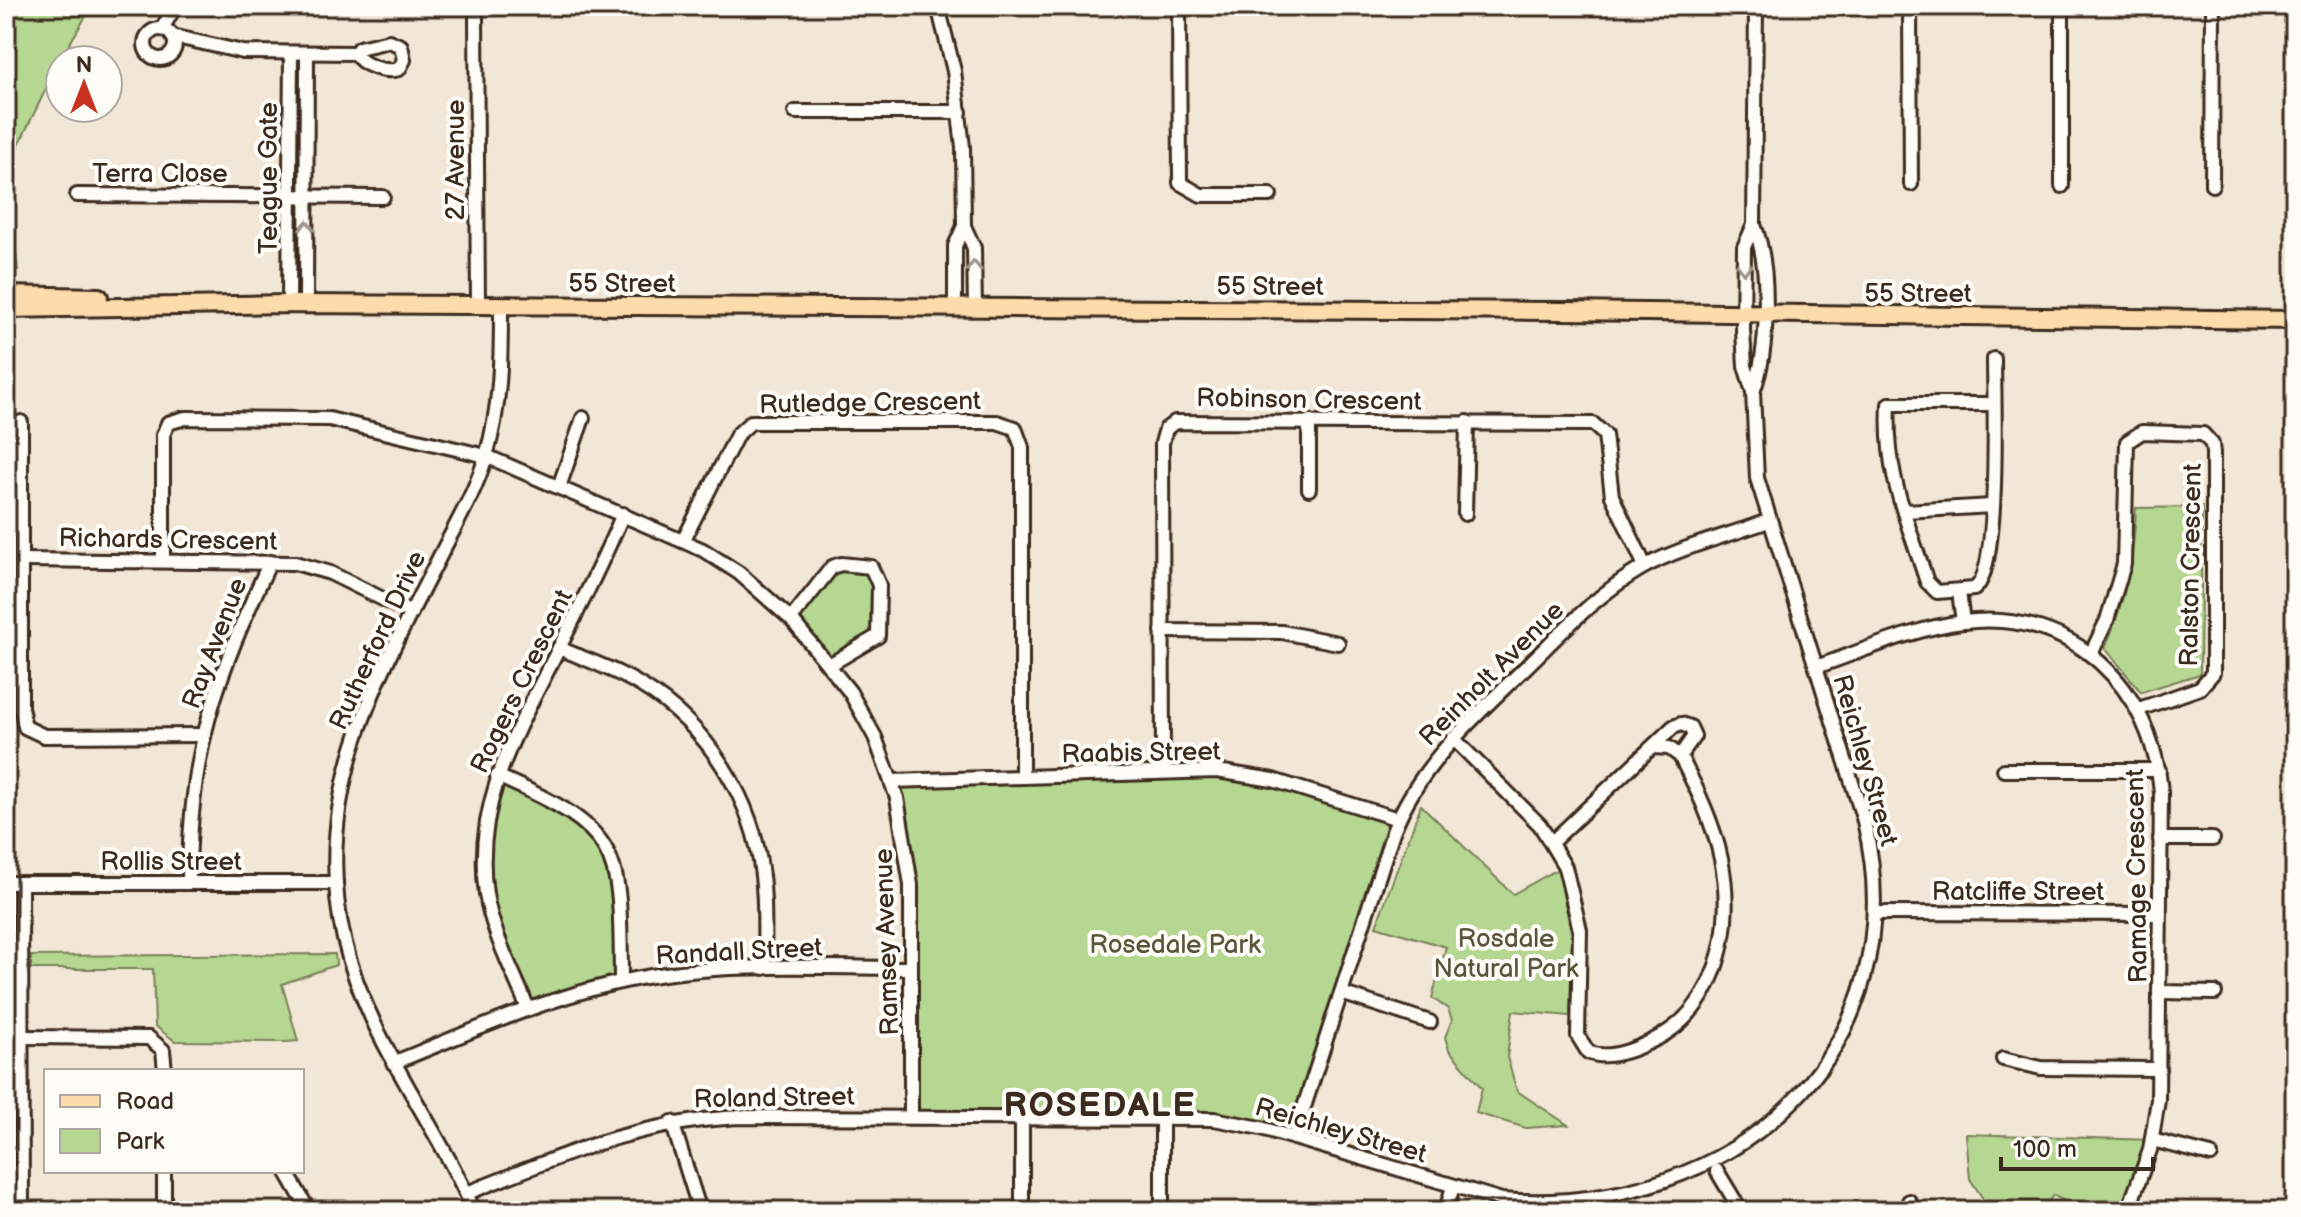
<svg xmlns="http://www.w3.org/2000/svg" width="2301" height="1217" viewBox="0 0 2301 1217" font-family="'Balsamiq Sans',sans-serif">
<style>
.green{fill:#b5d791;stroke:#788058;stroke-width:2}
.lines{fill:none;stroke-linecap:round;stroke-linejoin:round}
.minor-casing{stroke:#3b2a1e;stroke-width:18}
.major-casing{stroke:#3b2a1e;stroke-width:22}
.minor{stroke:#fdfcf7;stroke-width:12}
.major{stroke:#fcdcac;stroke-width:16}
.oneway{stroke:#9c938a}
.labels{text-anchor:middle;stroke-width:8;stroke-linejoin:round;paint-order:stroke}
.street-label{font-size:26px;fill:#3b2a1e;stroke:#fdfcf7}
.park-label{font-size:26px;fill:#5a553b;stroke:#fdfcf7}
.district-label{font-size:34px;font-weight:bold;letter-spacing:2px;fill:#3b2a1e;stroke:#fdfcf7}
</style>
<rect width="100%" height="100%" fill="#f2e6d6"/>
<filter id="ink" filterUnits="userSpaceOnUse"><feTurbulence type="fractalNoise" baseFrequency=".0125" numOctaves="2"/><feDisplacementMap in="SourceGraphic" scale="16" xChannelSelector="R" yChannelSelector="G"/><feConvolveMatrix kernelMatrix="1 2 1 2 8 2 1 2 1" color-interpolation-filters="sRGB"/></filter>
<g filter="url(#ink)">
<!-- green -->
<g class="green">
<path d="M6,6H92L60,60L6,171Z"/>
<path d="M6,176L18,270L6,269Z"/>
<path d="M2202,507L2200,674L2141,692L2105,648C2125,601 2134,559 2136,508Z"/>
<path d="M871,567L879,629L831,664L791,619L829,571Z"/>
<path d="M1217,771L1398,819L1294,1138L1237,1123L911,1117L909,866L892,781Z"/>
<path d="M497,776L560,804L613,862L621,981L528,1009L505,958L483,861Z"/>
<path d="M1421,805L1513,894L1558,869L1572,937L1570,1016L1513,1011L1507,1057L1517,1091L1568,1125L1526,1128L1476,1113L1482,1088L1449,1050L1445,1037L1452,1020L1448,1009L1432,998L1446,947L1376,926Z"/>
<path d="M335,954L336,965L282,984L298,1041L286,1042L175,1041L155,1026L153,969H31V956Z"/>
<path d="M1966,1134L2152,1140L2128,1211H2083L2053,1195L2042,1211H1991L1970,1179Z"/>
</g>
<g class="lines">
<!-- minor casing -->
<g class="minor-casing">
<g id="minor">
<path d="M938,6L954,71L963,147L964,226L955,246V309"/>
<path d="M1179,6L1180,183L1201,195H1270"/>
<path d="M1910,6L1911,184"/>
<path d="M2062,6V186"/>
<path d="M476,15L478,306"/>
<path d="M162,29L175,6"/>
<circle cx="160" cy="44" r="15"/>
<path d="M172,36L243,52L355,53C362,66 386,73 399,69L404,60L401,46L389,41L359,48L355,53"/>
<path d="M795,112H960"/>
<path d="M2212,185L2213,6"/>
<path d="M77,195L383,197"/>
<path d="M964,226L974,248L975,309"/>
<path d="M289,304L291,53"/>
<path d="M306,304L307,53"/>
<path d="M1994,359C1994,396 2001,573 1974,589L1937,592L1927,582C1906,516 1885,475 1889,404H1994"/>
<path d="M1753,392C1769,351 1771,266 1754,225L1756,6"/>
<path d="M1309,421V489"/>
<path d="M21,422V707L25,727L44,736L202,735"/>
<path d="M559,487L583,418"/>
<path d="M1905,511L1992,506"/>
<path d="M1465,514L1467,422"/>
<path d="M683,541L737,435L751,422H997L1015,428L1022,447V776"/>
<path d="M21,560L295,563L330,573L411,613"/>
<path d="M163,561V435L168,423L185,418L329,419L486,456L703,550L739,573L791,619L850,692L875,737L897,798L911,885V1117"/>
<path d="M1959,592L1963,622"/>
<path d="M791,619L832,567L841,564L871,567L879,585L878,636L831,664"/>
<path d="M1162,631L1282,632L1338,643"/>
<path d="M559,648C587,660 617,670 642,686C708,726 754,800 762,876C766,907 764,938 764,968"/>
<path d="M2091,654L2107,620L2124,564L2127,442L2142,432L2203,434L2212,444L2213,453V673L2200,688L2139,709"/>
<path d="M1816,667C1863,651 1914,628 1963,622C2073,608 2153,688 2161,793L2158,1100L2150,1150L2128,1211"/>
<path d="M1453,738L1540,825L1565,867L1580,930L1578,1036L1588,1052C1607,1061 1634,1050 1652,1041C1719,1009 1735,926 1721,859C1714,824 1696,787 1680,756L1669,748L1653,747"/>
<path d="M2004,770H2159"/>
<path d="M1163,771L1162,443L1166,429L1175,422L1593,424L1605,435L1612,496L1645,566"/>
<path d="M497,776C624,831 620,850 621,981"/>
<path d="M892,781L1217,771L1273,780L1398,819"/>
<path d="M2160,839H2213"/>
<path d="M1553,841L1673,727L1681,724L1690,727L1694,736L1680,756"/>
<path d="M6,883H336"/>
<path d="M21,883L22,1211"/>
<path d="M189,883C189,751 215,680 270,562"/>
<path d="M1876,913L2160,914"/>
<path d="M2160,992L2215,993"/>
<path d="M1341,993L1430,1022"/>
<path d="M528,1009C513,970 493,936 486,894C473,805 515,734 554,658C578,611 602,563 623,514"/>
<path d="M22,1037L149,1038L163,1050L165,1071"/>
<path d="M2003,1059L2041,1068L2159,1069"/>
<path d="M393,1063C465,1034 536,1002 612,984C709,960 811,968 910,968"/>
<path d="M1162,1118V1211"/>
<path d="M672,1122L700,1211"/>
<path d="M1294,1138L1393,832C1419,764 1475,717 1526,667C1562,632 1597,594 1642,568C1680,547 1727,536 1768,521"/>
<path d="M2152,1140L2211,1155"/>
<path d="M286,1171L309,1211"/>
<path d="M1717,1171L1741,1211"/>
<path d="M467,1193C564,1155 631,1123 738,1117L1214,1119L1261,1128L1502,1200C1736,1217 1919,1050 1864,821L1757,478L1753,392L1745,366L1743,330L1744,247L1754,225"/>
<path d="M1909,1201L1914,1211"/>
<path d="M164,1211V1171"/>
<path d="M474,1211C434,1118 367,1039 344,939C311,796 375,682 438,560C455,526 475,493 486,456C501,407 501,357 501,306"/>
<path d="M1022,1211V1117"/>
<path d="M1446,1211L1453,1186"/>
</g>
</g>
<!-- major casing -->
<g class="major-casing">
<g id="major">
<path d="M6,295L99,297"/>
<path d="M6,309L289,304L1564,311L2295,320"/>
</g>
</g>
<!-- minor -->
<use href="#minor" class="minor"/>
<!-- major -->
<use href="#major" class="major"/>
</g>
<!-- one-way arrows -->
<defs><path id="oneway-chevron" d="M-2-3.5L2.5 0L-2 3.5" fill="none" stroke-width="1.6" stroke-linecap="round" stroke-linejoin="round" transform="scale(2)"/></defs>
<g class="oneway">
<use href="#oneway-chevron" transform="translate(307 226) rotate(-89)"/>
<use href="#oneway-chevron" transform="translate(974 266) rotate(-91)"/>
<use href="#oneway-chevron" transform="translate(1744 269) rotate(91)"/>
</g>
</g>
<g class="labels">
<!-- street labels -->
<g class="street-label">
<text transform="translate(455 160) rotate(-90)" y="9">27 Avenue</text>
<text x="160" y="182">Terra Close</text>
<text transform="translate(268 178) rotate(-90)" y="9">Teague Gate</text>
<text x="622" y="292">55 Street</text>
<text x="1270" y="295">55 Street</text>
<text x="1918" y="302">55 Street</text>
<text transform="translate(1309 399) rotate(1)" y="9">Robinson Crescent</text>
<text transform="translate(870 402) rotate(-1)" y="9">Rutledge Crescent</text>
<text transform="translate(168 539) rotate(1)" y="9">Richards Crescent</text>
<text transform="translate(2190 565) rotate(-89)" y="9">Ralston Crescent</text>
<text transform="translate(377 640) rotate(-65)" y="9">Rutherford Drive</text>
<text transform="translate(214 643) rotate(-69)" y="9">Ray Avenue</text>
<text transform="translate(1491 673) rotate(-45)" y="9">Reinholt Avenue</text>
<text transform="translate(521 681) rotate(-64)" y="9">Rogers Crescent</text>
<text transform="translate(1141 752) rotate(-1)" y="9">Raabis Street</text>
<text transform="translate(1866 760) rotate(74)" y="9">Reichley Street</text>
<text x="171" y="870">Rollis Street</text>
<text transform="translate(2136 876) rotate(-91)" y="9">Ramage Crescent</text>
<text x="2018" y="900">Ratcliffe Street</text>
<text transform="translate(886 942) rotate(-92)" y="9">Ramsey Avenue</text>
<text transform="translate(739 951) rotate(-3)" y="9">Randall Street</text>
<text transform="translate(774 1097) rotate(-1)" y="9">Roland Street</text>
<text transform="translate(1341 1130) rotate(16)" y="9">Reichley Street</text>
</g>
<!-- park labels -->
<g class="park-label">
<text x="1506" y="947">Rosdale<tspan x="1506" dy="30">Natural Park</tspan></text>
<text x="1175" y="953">Rosedale Park</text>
</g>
<!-- district labels -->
<g class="district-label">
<text x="1100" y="1116">ROSEDALE</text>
</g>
</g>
<!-- margin -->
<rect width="2301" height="1217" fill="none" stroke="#fdfcf7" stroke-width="32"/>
<rect x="16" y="16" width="2269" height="1185" fill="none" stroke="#3b2a1e" stroke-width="3" filter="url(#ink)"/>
<!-- legend -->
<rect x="44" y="1069" width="260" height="104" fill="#fdfcf7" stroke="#afa8a0" stroke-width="2"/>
<rect x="60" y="1095" width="40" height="12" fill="#fcdcac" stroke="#afa8a0" stroke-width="2"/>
<text x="116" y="1109" font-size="24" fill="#3b2a1e">Road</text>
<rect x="60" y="1129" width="40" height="24" fill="#b5d791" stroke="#afa8a0" stroke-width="2"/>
<text x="116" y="1149" font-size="24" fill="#3b2a1e">Park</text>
<!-- north arrow -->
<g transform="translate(84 84)"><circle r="38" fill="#fdfcf7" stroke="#afa8a0" stroke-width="2"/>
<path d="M0-6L14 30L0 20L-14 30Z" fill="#c8321e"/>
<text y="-12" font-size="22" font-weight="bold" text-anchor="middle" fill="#3b2a1e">N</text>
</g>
<!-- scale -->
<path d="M2001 1157v12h152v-12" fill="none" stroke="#3b2a1e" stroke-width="4"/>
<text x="2013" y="1157" font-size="24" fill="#3b2a1e" stroke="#fdfcf7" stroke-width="6" paint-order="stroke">100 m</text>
</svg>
